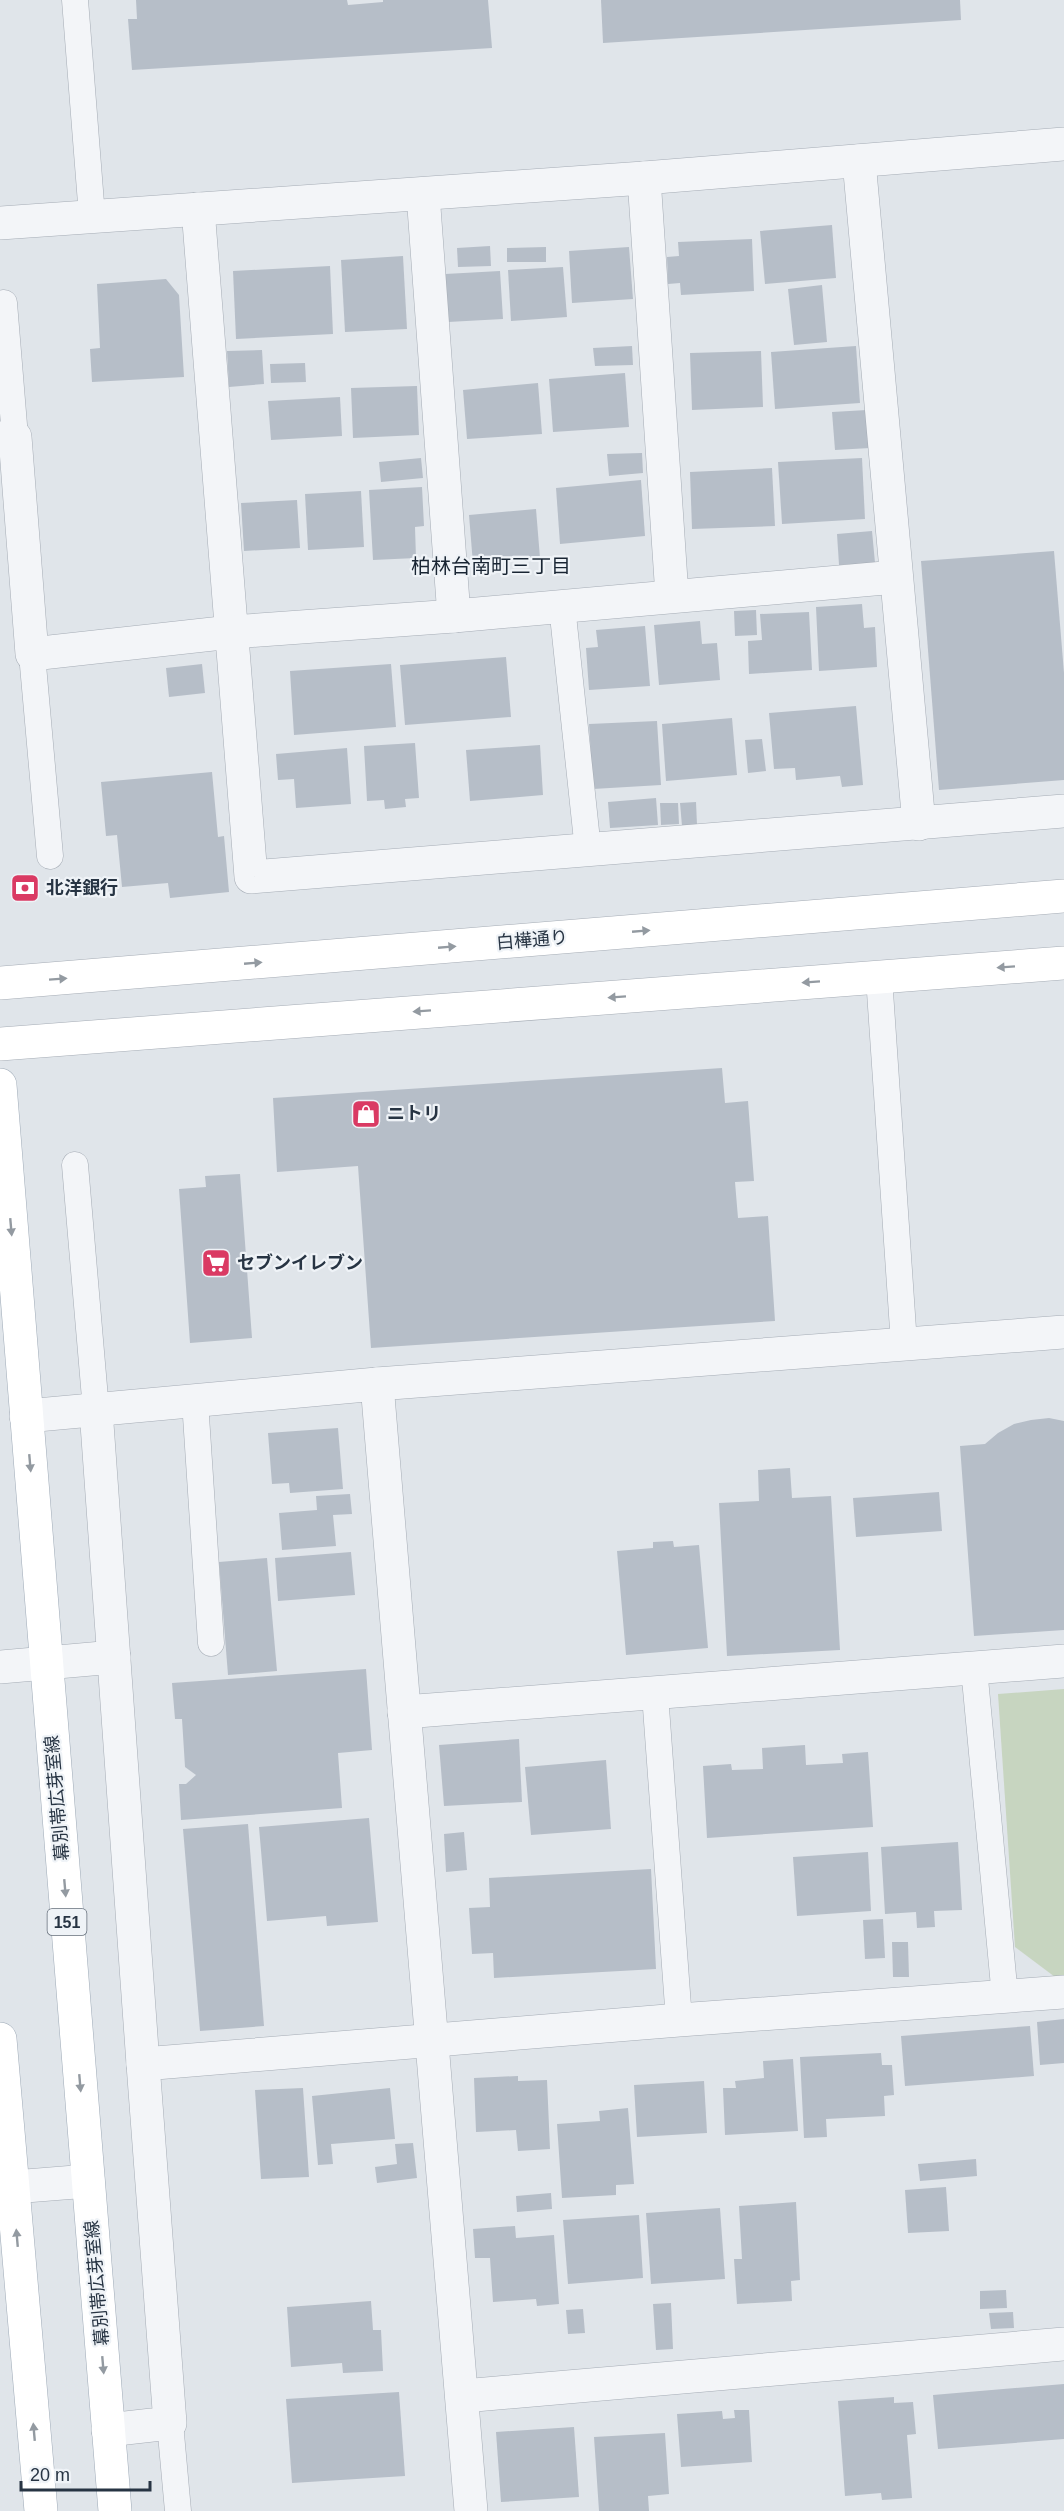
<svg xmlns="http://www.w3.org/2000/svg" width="1064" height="2511" viewBox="0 0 1064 2511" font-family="Helvetica,'Noto Sans JP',sans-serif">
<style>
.green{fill:#c7d5c0}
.building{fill:#b6bec8}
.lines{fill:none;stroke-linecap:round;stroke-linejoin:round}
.lane-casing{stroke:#a5acb5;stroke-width:27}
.street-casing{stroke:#a5acb5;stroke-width:34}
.secondary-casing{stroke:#a5acb5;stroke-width:34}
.primary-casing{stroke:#9eaab7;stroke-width:34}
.lane{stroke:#f3f5f8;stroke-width:26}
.street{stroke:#f3f5f8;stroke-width:33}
.secondary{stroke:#fff;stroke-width:33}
.primary{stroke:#fff;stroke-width:33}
.oneway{fill:#939aa1}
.labels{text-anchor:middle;stroke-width:4.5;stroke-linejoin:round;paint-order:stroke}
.shield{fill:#eff3f7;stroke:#636d79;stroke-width:1.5}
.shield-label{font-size:16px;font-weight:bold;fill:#273443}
.poi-label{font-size:18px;font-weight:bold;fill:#273443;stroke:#eff3f7;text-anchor:start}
.street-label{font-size:18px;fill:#273443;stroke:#eff3f7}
.neighbourhood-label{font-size:20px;fill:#192533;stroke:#eff3f7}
</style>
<rect width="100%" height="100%" fill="#e0e5ea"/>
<!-- green -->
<path class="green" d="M1064,1689V1979L1059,1980L1015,1947L998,1694Z"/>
<!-- building -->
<g class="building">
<path d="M136,0H347L348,5L383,2V0H488L492,48L132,70L128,19H137Z"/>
<path d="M601,0H960L961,20L603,43Z"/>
<path d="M832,225L836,278L765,284L760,231Z"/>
<path d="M752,239L754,291L681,295L680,283L668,284L667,257L679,256L678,242Z"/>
<path d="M490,246L491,266L458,267L457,248Z"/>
<path d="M546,247V262H507V248Z"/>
<path d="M629,247L633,299L572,303L569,251Z"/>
<path d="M403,256L407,329L345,332L341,260Z"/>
<path d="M330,266L333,334L236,339L233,271Z"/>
<path d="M563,267L567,317L511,321L508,270Z"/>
<path d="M500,271L503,319L448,322L445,274Z"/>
<path d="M166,279L179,295L184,377L92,382L90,349L100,348L97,284Z"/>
<path d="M822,285L827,342L794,345L788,289Z"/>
<path d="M632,346L633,365L595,366L593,348Z"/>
<path d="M856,346L860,403L775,409L771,352Z"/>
<path d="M262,350L264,384L229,387L227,351Z"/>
<path d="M761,351L763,407L692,410L690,353Z"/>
<path d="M305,363L306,382L271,383L270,364Z"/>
<path d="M625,373L629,427L553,432L549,379Z"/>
<path d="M538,383L542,434L467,439L463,390Z"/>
<path d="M417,386L419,435L353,438L351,388Z"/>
<path d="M340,397L342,436L271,440L268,401Z"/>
<path d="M867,410L870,448L835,450L832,412Z"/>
<path d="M642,453L643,473L609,476L607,454Z"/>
<path d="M421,458L423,478L381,482L379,462Z"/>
<path d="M862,458L865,519L782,524L778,462Z"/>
<path d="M772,468L775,526L692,529L690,472Z"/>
<path d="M641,480L645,536L560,544L556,488Z"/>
<path d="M422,487L424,526L415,527L416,558L373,560L369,490Z"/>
<path d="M361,491L364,547L308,550L305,494Z"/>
<path d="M297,500L300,548L244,551L241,503Z"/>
<path d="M536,509L540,558L473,564L469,515Z"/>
<path d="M872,531L875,563L839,565L837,534Z"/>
<path d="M1054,551L1064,673V780L939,790L921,561Z"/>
<path d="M862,604L864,628L875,627L877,667L819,671L816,607Z"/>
<path d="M756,610L757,635L735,636L734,611Z"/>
<path d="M809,612L812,670L749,674L748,641L762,640L760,614Z"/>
<path d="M700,621L702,644L717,643L720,680L659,685L654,625Z"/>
<path d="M645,626L650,686L589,690L586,648L598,647L596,630Z"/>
<path d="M506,657L511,717L405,725L400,665Z"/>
<path d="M202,664L205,693L169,697L166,668Z"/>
<path d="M391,664L396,727L294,735L290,671Z"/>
<path d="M856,706L863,785L842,787L840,776L796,780L795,768L774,769L769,713Z"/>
<path d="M732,718L737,775L666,781L662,724Z"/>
<path d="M657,721L661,785L593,789L589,724Z"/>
<path d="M762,739L766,771L748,773L745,740Z"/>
<path d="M415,743L419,798L405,799L406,807L385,809L384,800L367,801L364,746Z"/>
<path d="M540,745L543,795L470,801L466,750Z"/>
<path d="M347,748L351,804L296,808L294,779L278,780L276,754Z"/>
<path d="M212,772L218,837L224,836L229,892L170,898L168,883L122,887L117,835L106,836L101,782Z"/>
<path d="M656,798L658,825L610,828L608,802Z"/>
<path d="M696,802L697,825L682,826L680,803Z"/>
<path d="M660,803H678L679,824L661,825Z"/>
<path d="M722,1068L725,1103L748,1101L754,1181L735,1182L738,1218L768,1216L775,1321L371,1348L358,1166L277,1172L273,1098Z"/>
<path d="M240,1174L252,1338L190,1343L179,1189L206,1187L205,1176Z"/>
<path d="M1049,1418L1064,1421V1630L974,1636L960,1446L985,1444L998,1433L1014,1424L1031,1420Z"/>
<path d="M338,1428L343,1489L290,1493L289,1483L272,1484L268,1433Z"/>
<path d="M790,1468L792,1498L831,1496L840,1650L727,1656L719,1503L759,1501L758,1470Z"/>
<path d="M939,1492L942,1531L856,1537L853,1498Z"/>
<path d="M350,1494L352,1514L333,1515L336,1546L282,1550L279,1513L317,1510L316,1496Z"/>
<path d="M673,1541L674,1547L699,1545L708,1648L626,1655L617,1551L653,1548V1542Z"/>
<path d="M351,1552L355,1595L278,1601L275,1558Z"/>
<path d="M267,1558L277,1671L228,1675L219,1562Z"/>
<path d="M366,1669L372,1750L338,1753L342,1808L181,1820L179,1784H186L196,1775L185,1767L182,1719H175L172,1683Z"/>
<path d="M519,1739L522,1802L444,1806L439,1745Z"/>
<path d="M805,1745L806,1765L843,1763L842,1754L868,1752L873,1827L707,1838L703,1766L731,1764L732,1770L763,1769L762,1748Z"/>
<path d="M606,1760L611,1829L531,1835L525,1767Z"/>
<path d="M369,1818L378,1922L327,1926L326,1916L267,1921L259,1827Z"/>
<path d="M248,1824L264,2026L200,2031L183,1829Z"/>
<path d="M464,1832L467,1870L446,1872L444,1834Z"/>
<path d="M958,1842L962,1910L934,1911L935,1927L917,1928L916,1912L885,1914L881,1847Z"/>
<path d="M868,1852L871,1911L797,1916L793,1857Z"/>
<path d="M651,1869L656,1969L494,1978L493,1953L472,1954L469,1908L490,1907L489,1878Z"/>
<path d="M883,1919L885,1958L865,1959L863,1920Z"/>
<path d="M892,1942H908L909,1977H893Z"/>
<path d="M1064,2019V2063L1040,2065L1037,2022Z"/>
<path d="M1030,2026L1034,2076L905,2086L901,2036Z"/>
<path d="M881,2053L882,2065H892L894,2095L884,2096L885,2116L826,2119L827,2137L804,2138L800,2057Z"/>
<path d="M793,2059L798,2131L725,2135L723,2088H736L735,2081L764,2078L763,2061Z"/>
<path d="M518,2076V2081L547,2080L550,2149L518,2151L516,2130L476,2132L474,2078Z"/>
<path d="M704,2081L707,2133L637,2137L634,2085Z"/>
<path d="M303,2088L309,2177L261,2179L255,2090Z"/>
<path d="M390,2088L395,2139L331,2144L333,2164L318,2165L312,2096Z"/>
<path d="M628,2108L634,2184L616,2185V2195L562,2198L557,2124L600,2121L599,2111Z"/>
<path d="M413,2143L417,2178L377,2183L375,2167L397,2164L395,2144Z"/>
<path d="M976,2159L977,2176L920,2181L918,2164Z"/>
<path d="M946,2187L949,2231L908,2233L905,2190Z"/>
<path d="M551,2193L552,2209L517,2212L516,2196Z"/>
<path d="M796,2202L800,2280L791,2281L792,2301L737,2304L734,2259H742L739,2206Z"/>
<path d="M720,2208L725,2279L651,2284L646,2213Z"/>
<path d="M639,2215L643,2278L568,2284L563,2220Z"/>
<path d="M515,2226L516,2238L554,2235L559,2304L537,2306L536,2299L493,2302L490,2258H475L473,2229Z"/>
<path d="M1006,2290L1007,2308L980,2309V2291Z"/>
<path d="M371,2301L373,2330H381L383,2371L343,2373L342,2363L291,2367L287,2307Z"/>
<path d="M671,2303L673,2349L656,2350L653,2304Z"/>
<path d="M583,2309L585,2333L568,2334L566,2310Z"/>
<path d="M1013,2312L1014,2328L991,2329L989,2313Z"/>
<path d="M1064,2384V2439L938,2449L933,2395Z"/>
<path d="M399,2392L405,2476L292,2483L286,2399Z"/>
<path d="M894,2397V2403L913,2402L916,2434L907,2435L912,2498L882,2500L881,2493L845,2496L838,2401Z"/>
<path d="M734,2410H749L752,2462L681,2467L677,2414L722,2411L723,2419L735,2418Z"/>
<path d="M574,2427L579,2497L501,2502L496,2432Z"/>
<path d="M665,2433L669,2494L648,2496L649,2511H599L594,2437Z"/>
</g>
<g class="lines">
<!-- lane casing -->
<g class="lane-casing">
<g id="lane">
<path d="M75,0L92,216"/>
<path d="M4,303L15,437"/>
<path d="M562,606L588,850"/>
<path d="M32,654L50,856"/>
<path d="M879,977L904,1344"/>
<path d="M75,1165L96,1410"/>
<path d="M195,1401L211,1643"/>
<path d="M974,1668L1005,1997"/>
<path d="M655,1694L679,2020"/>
<path d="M170,2423L178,2511"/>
</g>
</g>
<!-- street casing -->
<g class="street-casing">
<g id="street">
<path d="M859,161L919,824"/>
<path d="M644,178L672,596"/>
<path d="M423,194L454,616"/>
<path d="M198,209L251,877L1064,811"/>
<path d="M0,223L644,178L1064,144"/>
<path d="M0,438L15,437L32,654L231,632L454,616L896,577"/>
<path d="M377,1384L471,2511"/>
<path d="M96,1410L143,2064"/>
<path d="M26,1416L377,1384L1064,1332"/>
<path d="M0,1667L114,1657"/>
<path d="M404,1712L1064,1661"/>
<path d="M0,2188L88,2181"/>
<path d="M463,2396L1064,2344"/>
<path d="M108,2430L170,2423L143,2064L679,2020L1064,1992"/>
</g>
</g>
<!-- secondary casing -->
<g class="secondary-casing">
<g id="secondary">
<path d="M0,983L1064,896"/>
<path d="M0,1044L1064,963"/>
</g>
</g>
<!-- primary casing -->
<g class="primary-casing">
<g id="primary">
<path d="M0,1085L115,2511"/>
<path d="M0,2039L41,2511"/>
</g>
</g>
<!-- lane -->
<use href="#lane" class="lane"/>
<!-- street -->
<use href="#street" class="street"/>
<!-- secondary -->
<use href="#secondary" class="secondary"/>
<!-- primary -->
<use href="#primary" class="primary"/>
</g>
<!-- one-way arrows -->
<defs><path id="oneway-solid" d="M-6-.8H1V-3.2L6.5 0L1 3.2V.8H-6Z" transform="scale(1.5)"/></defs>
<g class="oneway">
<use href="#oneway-solid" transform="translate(641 931) rotate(-5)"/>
<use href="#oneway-solid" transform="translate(447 947) rotate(-5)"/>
<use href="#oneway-solid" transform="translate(253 963) rotate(-5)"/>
<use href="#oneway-solid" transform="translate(1006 967) rotate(176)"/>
<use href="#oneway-solid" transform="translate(58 979) rotate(-4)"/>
<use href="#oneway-solid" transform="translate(811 982) rotate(176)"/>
<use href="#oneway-solid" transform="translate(617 997) rotate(176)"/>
<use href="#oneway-solid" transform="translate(422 1011) rotate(176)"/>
<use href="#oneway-solid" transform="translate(11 1227) rotate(85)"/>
<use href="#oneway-solid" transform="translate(30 1463) rotate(85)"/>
<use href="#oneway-solid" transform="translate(65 1888) rotate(85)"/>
<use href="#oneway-solid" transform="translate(80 2083) rotate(85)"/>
<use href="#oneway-solid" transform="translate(17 2238) rotate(-95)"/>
<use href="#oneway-solid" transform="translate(103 2365) rotate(85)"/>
<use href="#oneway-solid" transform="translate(34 2432) rotate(-95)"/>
</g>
<!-- icons -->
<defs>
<g id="bank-square" transform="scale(1.5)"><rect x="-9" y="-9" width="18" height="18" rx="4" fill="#da3a63" stroke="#eff3f7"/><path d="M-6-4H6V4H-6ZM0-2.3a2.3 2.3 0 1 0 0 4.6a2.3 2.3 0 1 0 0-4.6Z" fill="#fff"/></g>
<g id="shop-square" transform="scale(1.5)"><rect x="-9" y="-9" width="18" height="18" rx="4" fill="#da3a63" stroke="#eff3f7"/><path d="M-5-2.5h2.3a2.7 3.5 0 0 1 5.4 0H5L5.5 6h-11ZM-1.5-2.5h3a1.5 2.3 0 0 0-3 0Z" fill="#fff"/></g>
<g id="supermarket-square" transform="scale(1.5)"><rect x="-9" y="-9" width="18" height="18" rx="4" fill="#da3a63" stroke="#eff3f7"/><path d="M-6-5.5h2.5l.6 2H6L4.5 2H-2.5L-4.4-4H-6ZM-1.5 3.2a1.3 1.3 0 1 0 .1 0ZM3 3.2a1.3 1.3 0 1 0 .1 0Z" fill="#fff"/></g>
</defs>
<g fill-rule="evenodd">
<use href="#bank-square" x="25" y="888"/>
<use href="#shop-square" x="366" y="1114"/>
<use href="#supermarket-square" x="216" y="1263"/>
</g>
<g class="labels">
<!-- shield labels -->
<rect class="shield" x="47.5" y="1909" width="39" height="26" rx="4.5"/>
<g class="shield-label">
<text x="67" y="1928">151</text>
</g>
<!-- poi labels -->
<g class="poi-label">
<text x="46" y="894">北洋銀行</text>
<text x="387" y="1120">ニトリ</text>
<text x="237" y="1269">セブンイレブン</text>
</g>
<!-- street labels -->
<g class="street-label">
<text transform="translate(532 940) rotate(-5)" y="6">白樺通り</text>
<text transform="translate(57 1798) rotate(-95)" y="6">幕別帯広芽室線</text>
<text transform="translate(97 2283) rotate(-95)" y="6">幕別帯広芽室線</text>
</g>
<!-- neighbourhood labels -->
<g class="neighbourhood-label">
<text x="491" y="573">柏林台南町三丁目</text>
</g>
</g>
<!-- scale -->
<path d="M21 2481v9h129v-9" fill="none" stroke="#273443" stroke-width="3"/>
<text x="30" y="2481" font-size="18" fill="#273443" stroke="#eff3f7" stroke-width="4.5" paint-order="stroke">20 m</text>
</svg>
